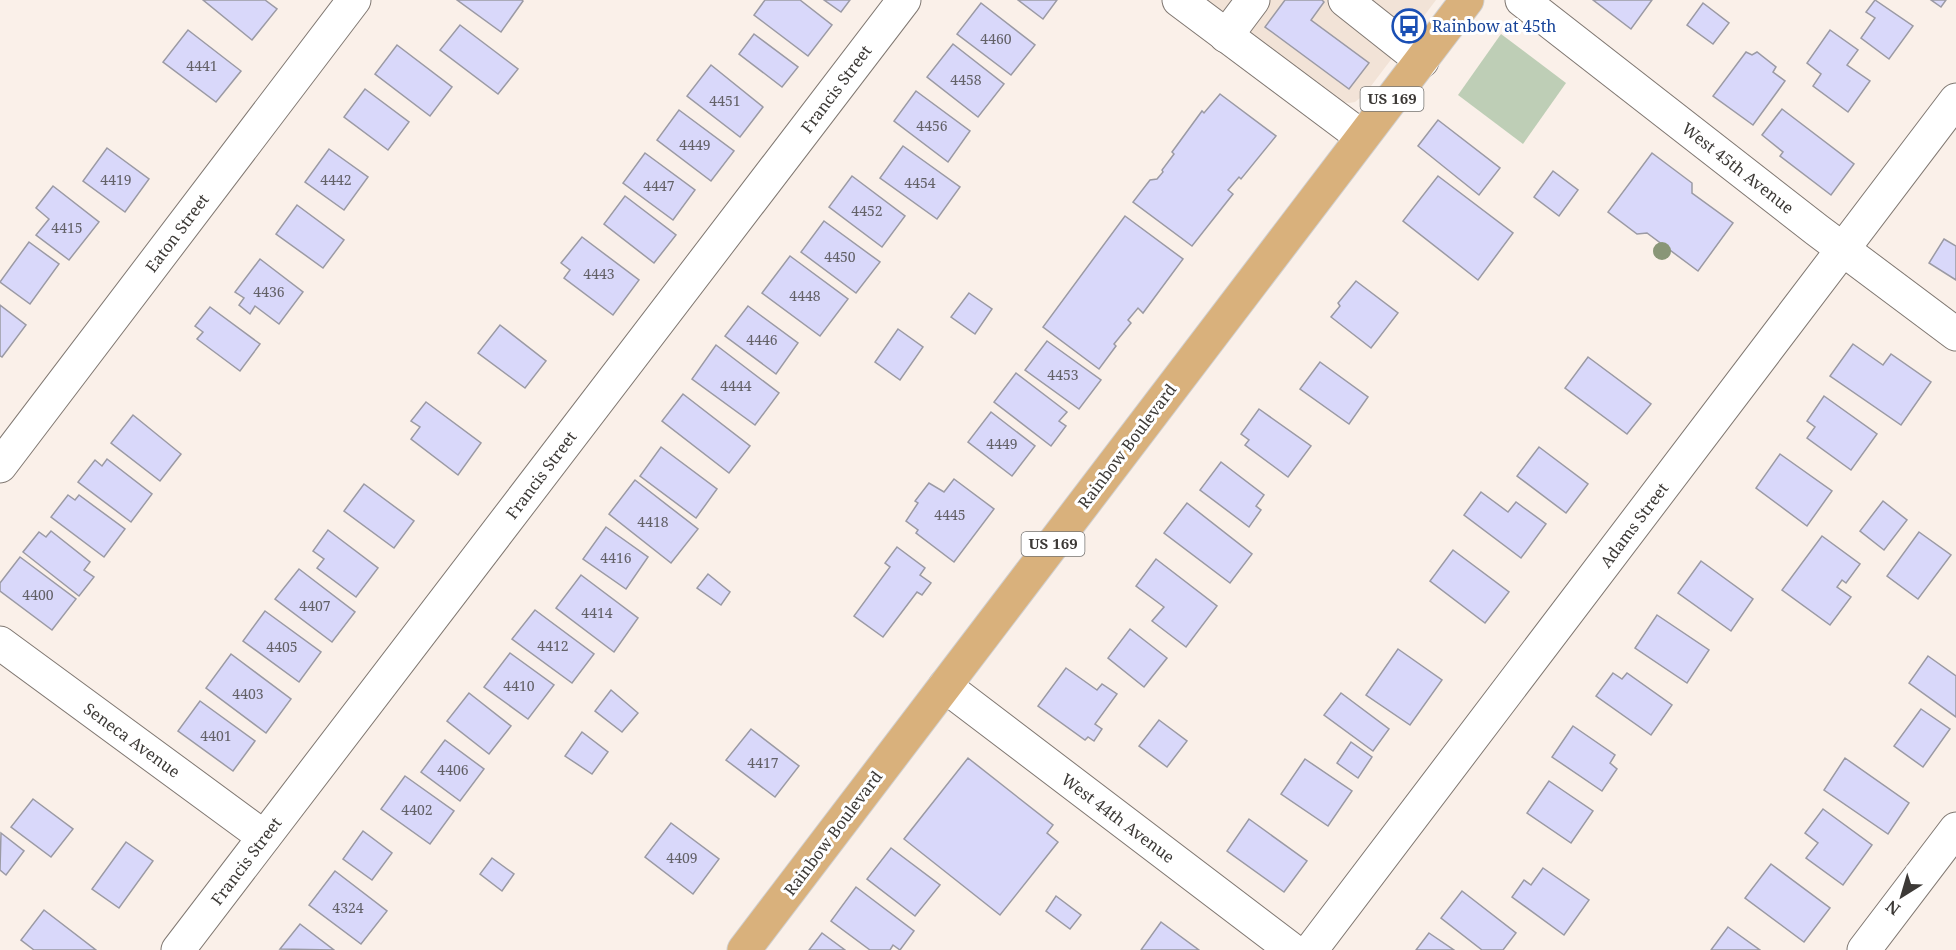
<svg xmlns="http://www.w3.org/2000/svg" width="1956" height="950" viewBox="0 0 1956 950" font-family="'Noto Serif',serif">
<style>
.built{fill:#f2e3d7}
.green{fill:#beceb6}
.building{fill:#d9d8fa;stroke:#9b9aa4;stroke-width:1.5}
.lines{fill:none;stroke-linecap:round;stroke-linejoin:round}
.minor-casing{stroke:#807872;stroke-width:35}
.major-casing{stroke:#d0cfcf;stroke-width:35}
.minor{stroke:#fff;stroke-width:33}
.major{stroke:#d9b17c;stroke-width:33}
.tree{fill:#899677}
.labels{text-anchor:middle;stroke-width:6;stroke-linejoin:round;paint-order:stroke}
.number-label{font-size:14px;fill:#636167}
.shield{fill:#fff;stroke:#767472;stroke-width:1.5}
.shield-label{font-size:15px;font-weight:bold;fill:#3c3936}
.transit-label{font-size:16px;fill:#164399;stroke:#fff;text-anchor:start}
.street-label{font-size:16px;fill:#3c3936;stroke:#fff}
</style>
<rect width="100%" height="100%" fill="#faf0e9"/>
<!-- built -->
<path class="built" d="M1199,0H1436L1365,94L1355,102L1349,103L1337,101Z"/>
<!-- green -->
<path class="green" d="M1501,34L1566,83L1523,144L1458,95Z"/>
<!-- building -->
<g class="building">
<path d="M203,0H265L277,9L252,40Z"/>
<path d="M457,0H522L523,1L501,32Z"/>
<path d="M765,0H800L832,25L808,56L754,15Z"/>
<path d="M824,0H850L841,12Z"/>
<path d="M1018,0H1057L1043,19Z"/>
<path d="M1285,0H1322L1324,2L1311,20L1369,63L1349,89L1265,27Z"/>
<path d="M1593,0H1652L1631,29Z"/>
<path d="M1875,0L1913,26L1889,59L1861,38L1875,18L1866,12Z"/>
<path d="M1931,0H1946L1941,7Z"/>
<path d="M981,3L1035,45L1011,75L957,34Z"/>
<path d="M1703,3L1729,23L1713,44L1687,25Z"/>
<path d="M460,25L518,69L498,94L440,50Z"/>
<path d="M188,30L241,71L216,102L163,62Z"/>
<path d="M1830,30L1858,50L1847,65L1870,81L1848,112L1813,86L1821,74L1807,63Z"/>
<path d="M754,34L798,67L782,87L739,54Z"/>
<path d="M953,44L1004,84L978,117L927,77Z"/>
<path d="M397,45L452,87L430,116L375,74Z"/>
<path d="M1746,52L1752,55L1757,52L1776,67L1773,72L1785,81L1753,125L1713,96Z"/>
<path d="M711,65L763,107L740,137L687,96Z"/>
<path d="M365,89L409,122L388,150L344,117Z"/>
<path d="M916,91L970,131L948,162L894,121Z"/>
<path d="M1220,94L1276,136L1241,179L1239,177L1228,190L1233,194L1192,246L1133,202L1150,180L1157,179L1163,172L1162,170L1174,154L1172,152L1202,111L1204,113Z"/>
<path d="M1782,109L1854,164L1831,195L1780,156L1783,152L1762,135Z"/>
<path d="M679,110L734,151L711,181L657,140Z"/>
<path d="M1438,120L1500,168L1479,195L1418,146Z"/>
<path d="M903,146L960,187L937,219L880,178Z"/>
<path d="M107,148L149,179L125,212L83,181Z"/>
<path d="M329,149L368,177L344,210L305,182Z"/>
<path d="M645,153L695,190L673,220L623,183Z"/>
<path d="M1652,153L1692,183V193L1733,223L1698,271L1647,233L1637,234L1608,212Z"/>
<path d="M1553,171L1578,190L1559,216L1534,197Z"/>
<path d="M852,176L905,216L882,247L829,207Z"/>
<path d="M1438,176L1513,233L1478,280L1403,221Z"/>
<path d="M53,186L99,222L69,260L36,235L49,219L36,208Z"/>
<path d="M625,196L676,235L654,263L604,224Z"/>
<path d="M297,205L344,240L323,268L276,234Z"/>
<path d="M1125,216L1183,259L1143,313L1138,308L1128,320L1131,323L1114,344L1116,346L1099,369L1043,327Z"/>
<path d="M824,221L880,262L856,293L801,252Z"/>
<path d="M582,237L639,280L613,315L564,278L570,270L561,263Z"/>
<path d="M1944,239L1956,246V280L1929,263Z"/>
<path d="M29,242L59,264L30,304L0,282Z"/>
<path d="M790,256L848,299L820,336L762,293Z"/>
<path d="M260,259L303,292L279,324L255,306L250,314L239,305L244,298L235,292Z"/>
<path d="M1356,281L1398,313L1371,348L1331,317L1340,306L1338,303Z"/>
<path d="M969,293L992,309L975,334L951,317Z"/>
<path d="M0,305L26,325L2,357L0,356Z"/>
<path d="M748,306L798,343L776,374L725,336Z"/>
<path d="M210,307L260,344L240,371L197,339L203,332L195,326Z"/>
<path d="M500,325L546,361L525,388L478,353Z"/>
<path d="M898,329L923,347L900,380L875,362Z"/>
<path d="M1047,341L1101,380L1079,409L1025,370Z"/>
<path d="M1853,344L1883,365L1891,354L1931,382L1901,425L1830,376Z"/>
<path d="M716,345L779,393L755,425L692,379Z"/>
<path d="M1588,357L1651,404L1627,434L1565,388Z"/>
<path d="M1320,362L1368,397L1349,424L1300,389Z"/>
<path d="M1016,373L1067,412L1059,421L1066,426L1051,446L994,402Z"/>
<path d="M683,394L750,446L729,473L662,421Z"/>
<path d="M1824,396L1877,434L1851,470L1807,438L1815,427L1807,421Z"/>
<path d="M426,402L481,443L458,475L411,439L420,427L411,421Z"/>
<path d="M1259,409L1311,446L1288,477L1245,445L1249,440L1241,434Z"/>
<path d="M991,412L1035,446L1012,476L968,442Z"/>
<path d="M133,415L181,454L160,481L111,443Z"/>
<path d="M661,447L717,489L696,518L640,476Z"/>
<path d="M1539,447L1588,484L1566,513L1517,476Z"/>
<path d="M1780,454L1832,491L1807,526L1756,488Z"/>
<path d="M107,459L152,494L131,522L78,482L95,460L102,466Z"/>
<path d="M1221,462L1264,495L1256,506L1261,510L1249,527L1200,490Z"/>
<path d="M954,479L994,509L954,562L916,533L918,530L906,521L918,503L915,501L929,483L944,492Z"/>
<path d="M635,480L698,529L671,563L609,514Z"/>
<path d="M364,484L414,521L394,548L344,511Z"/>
<path d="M1481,492L1508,512L1516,502L1546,524L1521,558L1464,515Z"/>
<path d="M68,495L75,500L79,495L125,529L104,557L51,517Z"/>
<path d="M1883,501L1907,520L1884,550L1860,531Z"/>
<path d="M1187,503L1252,554L1230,583L1164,533Z"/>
<path d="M606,527L648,557L626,589L583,559Z"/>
<path d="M328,530L378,568L356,597L317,568L324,559L313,551Z"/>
<path d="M51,531L90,562L84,570L94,577L79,596L23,552L39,532L46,537Z"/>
<path d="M1919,532L1951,555L1918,599L1887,576Z"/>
<path d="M1822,536L1860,564L1846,583L1842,580L1837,587L1851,597L1830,625L1782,590Z"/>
<path d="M897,547L925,568L920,575L931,583L922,595L917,592L883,637L854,616L890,567L885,563Z"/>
<path d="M1453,550L1509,592L1485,623L1430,581Z"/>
<path d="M20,557L76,599L52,630L0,591V583Z"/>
<path d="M1156,559L1217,606L1186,647L1152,621L1164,607L1136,586Z"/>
<path d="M1701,561L1753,599L1731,631L1678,593Z"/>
<path d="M299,569L355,612L332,642L275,599Z"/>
<path d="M708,574L730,592L721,605L697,588Z"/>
<path d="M581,575L638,618L614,652L556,608Z"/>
<path d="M535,610L594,654L572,683L512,639Z"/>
<path d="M265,611L321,652L299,682L243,641Z"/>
<path d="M1657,615L1709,650L1687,683L1635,648Z"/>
<path d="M1130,629L1167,658L1144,687L1108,658Z"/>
<path d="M1398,649L1442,680L1410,725L1366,695Z"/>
<path d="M510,653L554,685L528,719L484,687Z"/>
<path d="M231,654L291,699L266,733L206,688Z"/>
<path d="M1928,656L1956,676V717L1909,683Z"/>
<path d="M1066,668L1097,690L1102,684L1117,694L1095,724L1102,729L1094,741L1088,737L1085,740L1038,706Z"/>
<path d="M1613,673L1622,679L1627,673L1672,705L1651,735L1596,696Z"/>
<path d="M611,690L638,713L622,732L595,711Z"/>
<path d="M469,693L511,726L489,754L447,721Z"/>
<path d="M1341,693L1389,729L1373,751L1324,715Z"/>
<path d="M200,701L255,741L233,771L178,731Z"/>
<path d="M1921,709L1950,729L1923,767L1894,746Z"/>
<path d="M1159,720L1187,741L1167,767L1139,746Z"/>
<path d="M1573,726L1615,755L1610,763L1617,769L1602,791L1552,757Z"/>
<path d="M751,729L799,766L775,797L726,760Z"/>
<path d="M582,732L608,752L592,774L565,756Z"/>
<path d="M445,740L484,769L460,801L421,772Z"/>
<path d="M1351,742L1372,757L1358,778L1337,763Z"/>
<path d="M968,758L1053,825L1047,833L1058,842L1000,915L904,839Z"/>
<path d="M1845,758L1909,803L1888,834L1824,790Z"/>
<path d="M1305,759L1352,791L1328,826L1281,794Z"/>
<path d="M405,776L454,811L430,844L381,809Z"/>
<path d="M1549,781L1593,811L1571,843L1527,813Z"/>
<path d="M33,799L73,829L51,857L11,827Z"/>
<path d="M1823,809L1872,845L1843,885L1806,858L1818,843L1805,833Z"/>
<path d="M1249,819L1307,861L1284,892L1227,851Z"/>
<path d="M671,823L719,859L693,894L645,857Z"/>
<path d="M363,831L392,853L372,880L343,859Z"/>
<path d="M1,833L24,851L6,875L0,870Z"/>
<path d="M126,842L153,861L119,908L92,889Z"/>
<path d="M891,848L940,885L915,916L867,879Z"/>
<path d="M492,858L514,874L502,891L480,874Z"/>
<path d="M1771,864L1830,908L1804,942L1745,898Z"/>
<path d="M1543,868L1589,900L1564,935L1512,897L1524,880L1531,885Z"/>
<path d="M335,871L387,911L361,944L309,905Z"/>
<path d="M856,887L914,931L900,950L893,945L890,950H870L831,921Z"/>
<path d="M1462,891L1516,933L1503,950H1482L1441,918Z"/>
<path d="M1056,896L1081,915L1070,929L1046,911Z"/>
<path d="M44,910L96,950H34L21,940Z"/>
<path d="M1161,922L1199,950H1141Z"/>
<path d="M300,924L334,950L280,949Z"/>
<path d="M1728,927L1760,950H1711Z"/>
<path d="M822,933L845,950H809Z"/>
<path d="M1429,933L1454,950H1416Z"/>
</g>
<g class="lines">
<!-- minor casing -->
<g class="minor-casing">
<g id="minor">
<path d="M1179,0L1362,137"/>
<path d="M1345,0L1422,61"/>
<path d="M1522,0L1817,230L1956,334"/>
<path d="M1226,36L1253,0"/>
<path d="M0,466L354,0"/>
<path d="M0,643L264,837"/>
<path d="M945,686L1292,950"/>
<path d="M178,950L904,0"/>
<path d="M1311,950L1956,100"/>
<path d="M1864,950L1956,829"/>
</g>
</g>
<!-- major casing -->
<g class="major-casing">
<path id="major" d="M744,950L1467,0"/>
</g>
<!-- minor -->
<use href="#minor" class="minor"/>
<!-- major -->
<use href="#major" class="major"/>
</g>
<!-- trees -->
<circle class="tree" cx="1662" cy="251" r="9"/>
<!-- icons -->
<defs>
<g id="bus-ring" transform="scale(1.725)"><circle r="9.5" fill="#fff" stroke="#1a4fb4" stroke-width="1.5"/><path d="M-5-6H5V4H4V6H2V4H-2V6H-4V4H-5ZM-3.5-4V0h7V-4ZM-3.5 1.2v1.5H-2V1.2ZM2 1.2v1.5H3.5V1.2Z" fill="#1a4fb4"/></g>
</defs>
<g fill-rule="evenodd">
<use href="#bus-ring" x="1409" y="26"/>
</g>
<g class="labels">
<!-- number labels -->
<g class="number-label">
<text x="996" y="44">4460</text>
<text x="202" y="71">4441</text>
<text x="966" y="85">4458</text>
<text x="725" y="106">4451</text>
<text x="932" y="131">4456</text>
<text x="695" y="150">4449</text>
<text x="116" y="185">4419</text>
<text x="336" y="185">4442</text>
<text x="920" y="188">4454</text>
<text x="659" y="191">4447</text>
<text x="867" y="216">4452</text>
<text x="67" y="233">4415</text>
<text x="840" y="262">4450</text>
<text x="599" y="279">4443</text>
<text x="269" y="297">4436</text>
<text x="805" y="301">4448</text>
<text x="762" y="345">4446</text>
<text x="1063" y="380">4453</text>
<text x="736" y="391">4444</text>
<text x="1002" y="449">4449</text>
<text x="950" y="520">4445</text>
<text x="653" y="527">4418</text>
<text x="616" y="563">4416</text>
<text x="38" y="600">4400</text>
<text x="315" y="611">4407</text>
<text x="597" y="618">4414</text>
<text x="553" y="651">4412</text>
<text x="282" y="652">4405</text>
<text x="519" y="691">4410</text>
<text x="248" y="699">4403</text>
<text x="216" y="741">4401</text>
<text x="763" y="768">4417</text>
<text x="453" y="775">4406</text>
<text x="417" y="815">4402</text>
<text x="682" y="863">4409</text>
<text x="348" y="913">4324</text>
</g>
<!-- shield labels -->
<g class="shield">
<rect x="1360.5" y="87" width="63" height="24" rx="4.5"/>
<rect x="1021.5" y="532" width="63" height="24" rx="4.5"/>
</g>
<g class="shield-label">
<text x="1392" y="104">US 169</text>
<text x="1053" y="549">US 169</text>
</g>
<!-- transit labels -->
<g class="transit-label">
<text x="1432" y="32">Rainbow at 45th</text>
</g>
<!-- street labels -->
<g class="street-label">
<text transform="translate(836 89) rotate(-53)" y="6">Francis Street</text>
<text transform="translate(1738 168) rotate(38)" y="6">West 45th Avenue</text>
<text transform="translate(177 233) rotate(-53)" y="6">Eaton Street</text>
<text transform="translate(1127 446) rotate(-53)" y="6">Rainbow Boulevard</text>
<text transform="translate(541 475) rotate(-53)" y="6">Francis Street</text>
<text transform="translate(1634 525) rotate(-53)" y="6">Adams Street</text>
<text transform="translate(132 740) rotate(36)" y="6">Seneca Avenue</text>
<text transform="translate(1118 818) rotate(37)" y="6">West 44th Avenue</text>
<text transform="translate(833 833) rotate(-53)" y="6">Rainbow Boulevard</text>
<text transform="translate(246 861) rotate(-53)" y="6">Francis Street</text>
</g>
</g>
<!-- north arrow -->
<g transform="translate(1902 896) rotate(217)" stroke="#ffffff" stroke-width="4.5" paint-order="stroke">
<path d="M0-4.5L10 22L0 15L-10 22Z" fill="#3c3936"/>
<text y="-9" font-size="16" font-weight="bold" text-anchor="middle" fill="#3c3936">N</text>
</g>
</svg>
